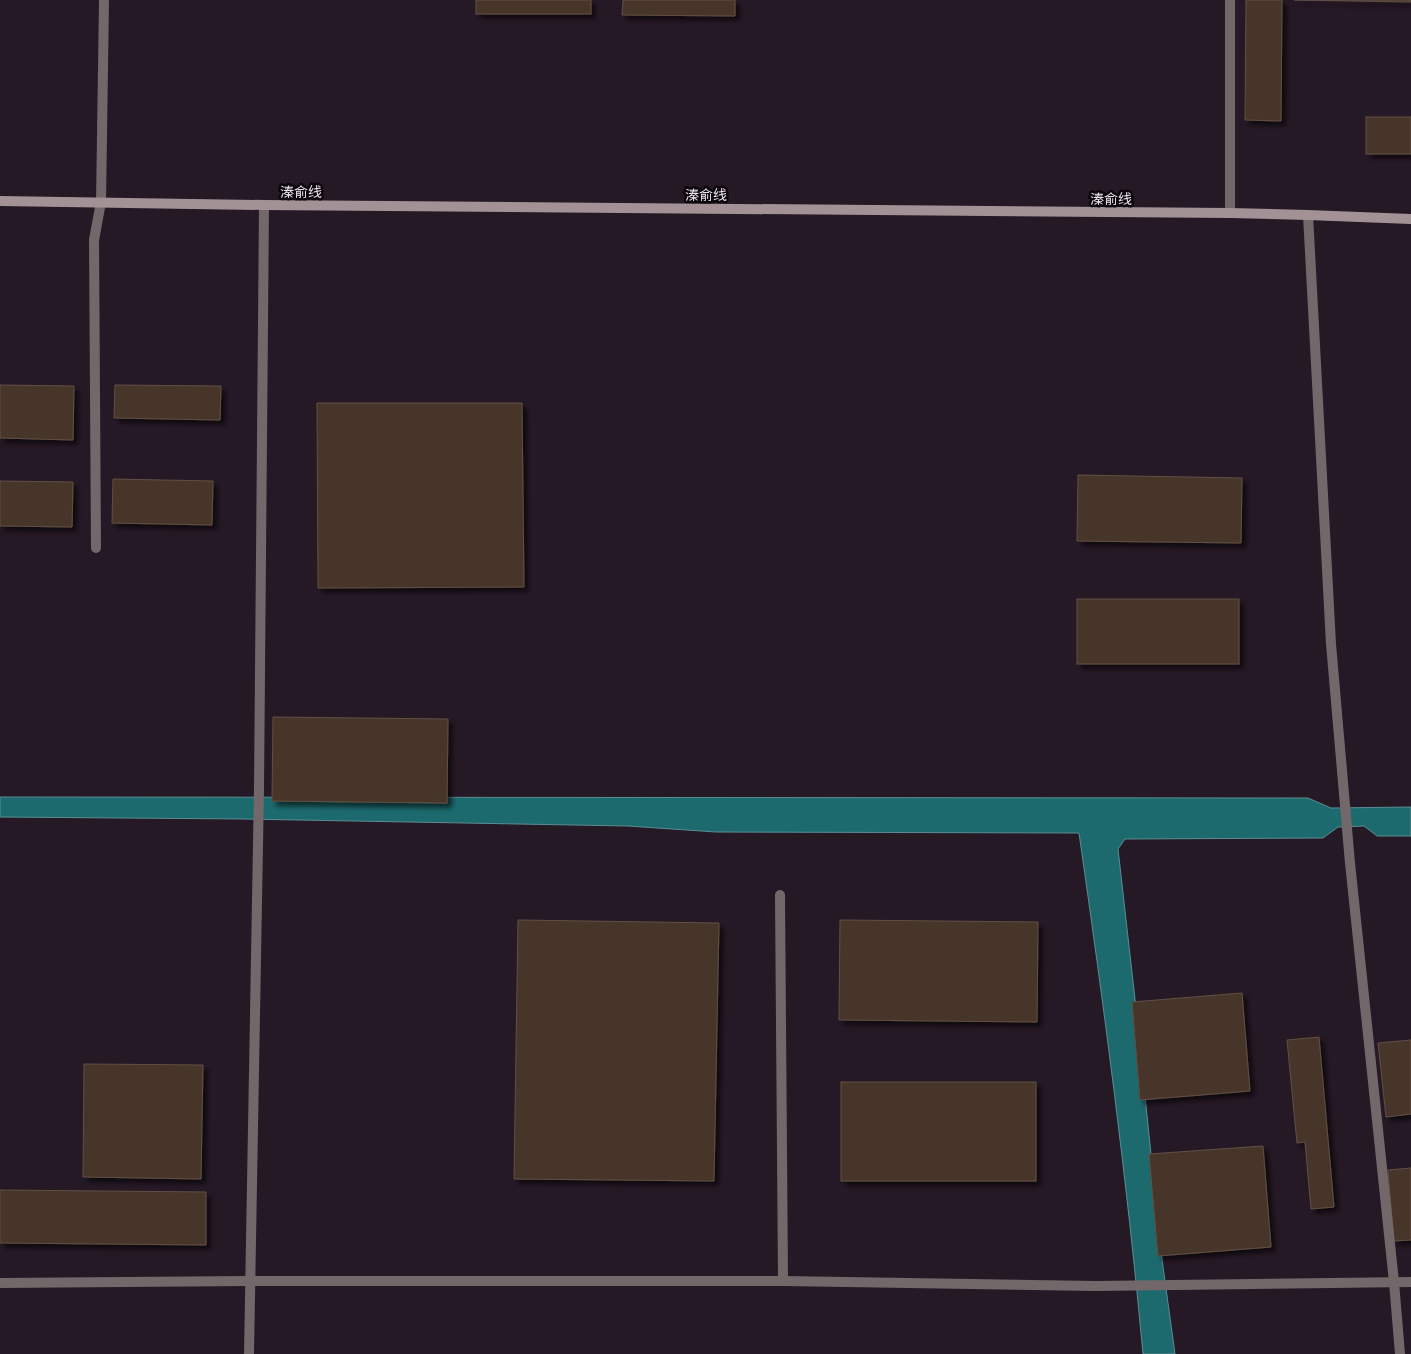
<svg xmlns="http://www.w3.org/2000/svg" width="1411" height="1354" viewBox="0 0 1411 1354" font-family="Lato,'Noto Sans SC',sans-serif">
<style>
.water{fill:#1c6a6e;stroke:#5a8e94}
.building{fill:#46352a;stroke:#615043;filter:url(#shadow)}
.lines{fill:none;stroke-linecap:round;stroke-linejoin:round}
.service{stroke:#72686a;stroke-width:10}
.minor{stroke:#72686a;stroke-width:10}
.secondary{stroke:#a39295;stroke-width:10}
.labels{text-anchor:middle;stroke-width:5;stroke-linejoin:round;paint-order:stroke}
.street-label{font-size:14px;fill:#ece3ec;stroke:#0b060b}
</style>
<defs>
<filter id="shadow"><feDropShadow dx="4.5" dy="4.5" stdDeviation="2.5" flood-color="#0009"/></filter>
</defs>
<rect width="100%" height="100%" fill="#261926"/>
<!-- water -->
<path class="water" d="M0,797L1308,798L1331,808L1411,807V836H1377L1364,826L1338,827L1323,838L1125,839L1118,849L1136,1008L1161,1252L1175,1354H1143C1127,1180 1104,1007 1079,833L716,832L628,826L243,819L0,817Z"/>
<!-- building -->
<g class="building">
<rect x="476" y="0" width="115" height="14"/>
<path d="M623,0H735V16L622,15Z"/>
<path d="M1246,0H1282L1281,121L1245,120Z"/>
<path d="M1294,0H1411V2Z"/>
<rect x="1366" y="117" width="45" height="37"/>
<path d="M0,385L74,386L73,440L0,438Z"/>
<path d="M115,385L221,386L220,420L114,418Z"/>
<path d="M317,403H522L524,587L318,588Z"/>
<path d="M1078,475L1242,478L1241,543L1077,541Z"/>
<path d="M113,479L213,481L212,525L112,523Z"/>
<path d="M0,481L73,482L72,527L0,526Z"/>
<rect x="1077" y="599" width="162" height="65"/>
<path d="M273,717L448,719L447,803L272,801Z"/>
<path d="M518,920L719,923L714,1181L514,1179Z"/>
<path d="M840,920L1038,922L1037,1022L839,1020Z"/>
<path d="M1242,993L1250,1091L1140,1100L1132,1002Z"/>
<path d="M1319,1037L1334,1207L1311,1209L1305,1142L1297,1143L1287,1040Z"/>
<path d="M1411,1040V1114L1386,1117L1378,1043Z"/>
<path d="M84,1064L203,1065L201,1179L83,1177Z"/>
<rect x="841" y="1082" width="195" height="99"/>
<path d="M1263,1146L1271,1247L1158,1256L1149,1154Z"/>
<path d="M1411,1168V1240L1394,1241L1388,1170Z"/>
<path d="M0,1190L206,1192V1245L0,1243Z"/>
</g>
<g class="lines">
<!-- service -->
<g class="service">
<path d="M1230,0V213"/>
<path d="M96,548L94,240L101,202"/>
<path d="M780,895L783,1281"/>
<path d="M1394,1282L1400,1354"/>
</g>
<!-- minor -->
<g class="minor">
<path d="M101,202L104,0"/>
<path d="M1308,215L1331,644L1350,863L1394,1282"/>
<path d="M0,1283L249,1281H783L1096,1286L1411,1282"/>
<path d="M249,1354L259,788L264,205"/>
</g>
<!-- secondary -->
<path class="secondary" d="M0,201L264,205L1230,213L1308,215L1411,219"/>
</g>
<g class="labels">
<!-- street labels -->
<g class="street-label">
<text x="301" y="197">溱俞线</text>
<text x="706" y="200">溱俞线</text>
<text x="1111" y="204">溱俞线</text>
</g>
</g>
</svg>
